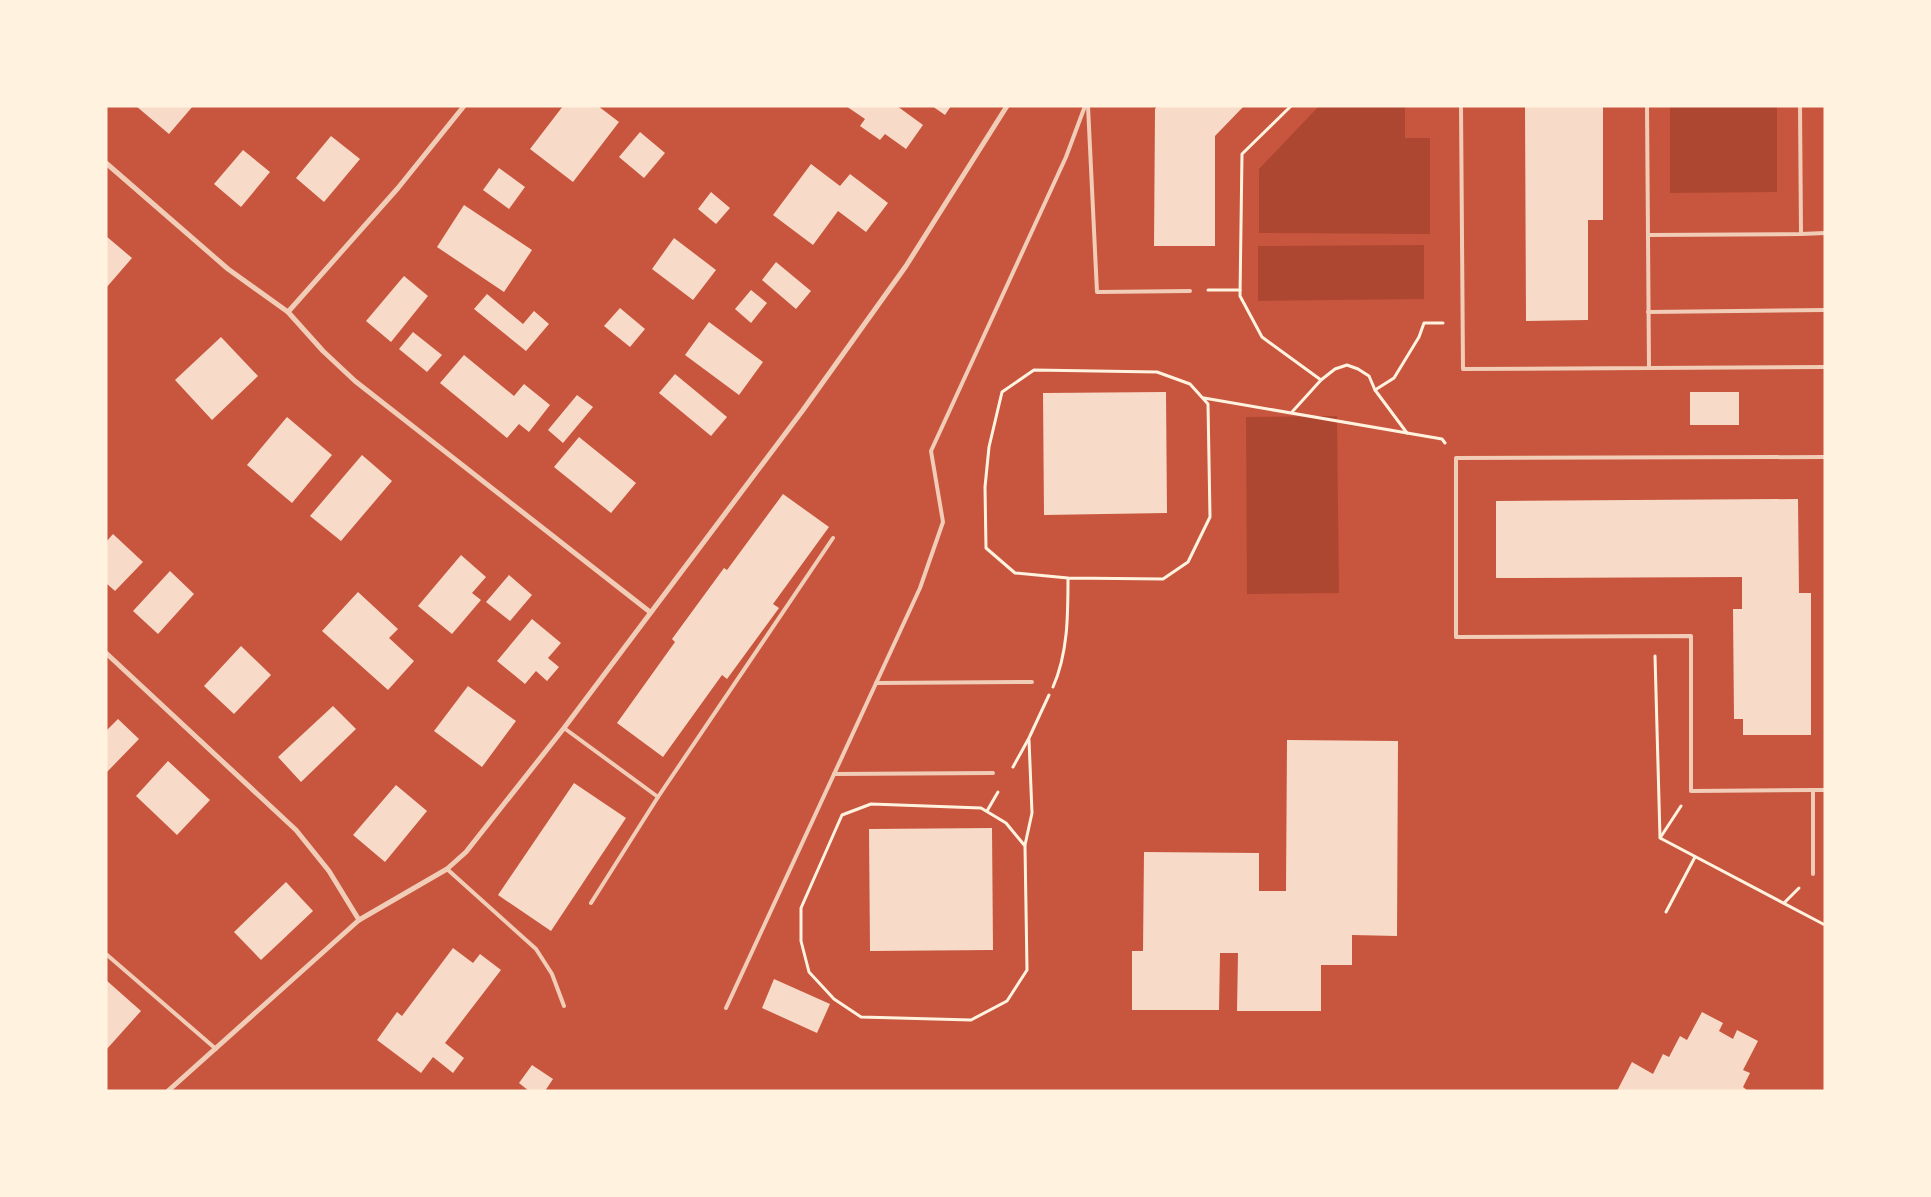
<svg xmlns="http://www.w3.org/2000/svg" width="1931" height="1197" viewBox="0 0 1931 1197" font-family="Montserrat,sans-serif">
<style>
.green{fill:#ae4732}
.building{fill:#f7dbc8}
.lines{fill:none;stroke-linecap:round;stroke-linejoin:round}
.path{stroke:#fff3e0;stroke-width:3}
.service{stroke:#f1ccb7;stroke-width:4}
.minor{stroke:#f1ccb7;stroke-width:5}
</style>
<rect width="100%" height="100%" fill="#c8553d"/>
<!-- green -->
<g class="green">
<path d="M1319,106H1405V138H1430V234L1259,233V169Z"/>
<path d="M1670,106H1777V192L1670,193Z"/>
<path d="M1424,245V299L1258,301V246Z"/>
<path d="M1337,416L1339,593L1247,594L1246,417Z"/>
</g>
<!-- building -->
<g class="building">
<path d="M136,106H193L169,134Z"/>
<path d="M563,106H598L619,122L573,182L530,149Z"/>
<path d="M846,106H897L923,125L906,149L885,134L880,140L860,126L865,119Z"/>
<path d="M932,106H951L945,115Z"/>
<path d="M1157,106H1244L1215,136V246H1154L1155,109Z"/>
<path d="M1525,106H1603V220H1588V320L1526,321Z"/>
<path d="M640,132L665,153L644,178L619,157Z"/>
<path d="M331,136L360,159L324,202L296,178Z"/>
<path d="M243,150L270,172L241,207L214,184Z"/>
<path d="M811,164L840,186L850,174L888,203L866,232L838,211L813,245L773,215Z"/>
<path d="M499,168L525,187L509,209L483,190Z"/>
<path d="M711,192L730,208L716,224L698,209Z"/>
<path d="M464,205L532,250L504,292L437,247Z"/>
<path d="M106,236L132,258L106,288Z"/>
<path d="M674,238L716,270L693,300L652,269Z"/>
<path d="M776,262L811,291L796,309L762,280Z"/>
<path d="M404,276L428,296L391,342L366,321Z"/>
<path d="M751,290L767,303L751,323L735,309Z"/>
<path d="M487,294L523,324L534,311L549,324L526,351L474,309Z"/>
<path d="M620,308L645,329L630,347L604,326Z"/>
<path d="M709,322L763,362L739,395L685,355Z"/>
<path d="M413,332L442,355L427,372L399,349Z"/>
<path d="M221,337L258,376L212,420L175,380Z"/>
<path d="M464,355L514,396L524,384L550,405L529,432L519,424L507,438L440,383Z"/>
<path d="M675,374L727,417L711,436L659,393Z"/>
<path d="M1166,392L1167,513L1044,515L1043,393Z"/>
<rect x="1690" y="392" width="49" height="33"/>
<path d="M577,395L593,407L563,443L548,430Z"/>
<path d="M287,417L332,455L292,503L247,465Z"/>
<path d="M579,437L636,483L611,513L554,467Z"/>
<path d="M362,455L392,481L341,541L310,516Z"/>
<path d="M783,494L829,527L773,604L779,608L727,679L722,675L663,757L617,723L675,642L672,639L724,568L727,570Z"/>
<path d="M1798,499L1799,593H1811V735H1743V719H1734L1733,609H1742V577L1496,578V501Z"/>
<path d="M113,534L143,562L115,591L106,583V542Z"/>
<path d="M461,555L486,577L472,593L481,600L452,634L418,606Z"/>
<path d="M170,571L194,594L158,634L133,611Z"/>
<path d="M509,575L532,595L510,621L486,602Z"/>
<path d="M358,592L398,629L389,638L414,661L388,690L322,631Z"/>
<path d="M532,619L561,643L548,658L559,667L547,681L536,671L525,684L497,661Z"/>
<path d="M241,646L271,675L234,714L204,686Z"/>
<path d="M468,686L516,721L482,767L434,731Z"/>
<path d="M333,706L356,729L301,782L278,757Z"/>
<path d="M118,719L139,739L106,773V731Z"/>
<path d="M1287,740L1398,741L1397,936L1352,935V965H1321V1011H1237L1238,953H1220L1219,1010H1132V951H1143L1144,852L1259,853V891H1286Z"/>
<path d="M168,761L210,800L177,835L136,796Z"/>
<path d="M574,783L626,818L551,931L498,895Z"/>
<path d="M396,785L427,811L385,862L353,835Z"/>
<path d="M992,828L993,950L870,951L869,829Z"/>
<path d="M286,882L313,911L261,960L234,932Z"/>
<path d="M453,948L473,963L480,954L501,970L445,1043L464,1058L453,1073L433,1057L421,1073L377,1040L397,1012L402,1016Z"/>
<path d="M774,979L830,1004L817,1033L762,1008Z"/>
<path d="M106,980L141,1011L106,1050Z"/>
<path d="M1702,1012L1723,1023L1719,1031L1733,1039L1737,1030L1758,1041L1743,1070L1750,1073L1743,1087L1748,1091H1617L1632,1062L1653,1074L1663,1054L1669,1057L1680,1036L1687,1040Z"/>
<path d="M532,1065L553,1079L545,1091H529L519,1083Z"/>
</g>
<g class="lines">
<!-- path -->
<g class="path">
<path d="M1291,106L1242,154L1240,296L1262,337L1321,380"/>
<path d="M1208,290H1240"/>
<path d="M1375,390L1394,378L1419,337L1424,323H1443"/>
<path d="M1204,398L1442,439L1445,443"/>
<path d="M1292,412L1321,380L1335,369L1347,365L1358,369L1369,376L1375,390L1407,433"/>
<path d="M1655,656L1660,837"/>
<path d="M1053,687C1068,653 1068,615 1068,578L1163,579L1188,562L1210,517L1208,404L1190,384L1157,372L1034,370L1002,392L989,447L985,487L986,548L1015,573L1068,578"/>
<path d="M1013,767L1029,738L1049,695"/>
<path d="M871,804L981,808L1006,823L1025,846L1027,970L1007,1001L971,1020L861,1017L834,999L809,972L801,941V908L842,815Z"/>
<path d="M1681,806L1660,838L1825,925"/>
<path d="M987,811L998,792"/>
<path d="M1025,845L1032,813L1029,740"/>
<path d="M1784,903L1799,888"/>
<path d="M1666,912L1695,857"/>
</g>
<!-- service -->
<g class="service">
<path d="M1088,106L1097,292L1190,291"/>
<path d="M1461,106L1463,369L1649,368L1647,106"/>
<path d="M1801,234L1825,233"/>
<path d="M1648,235L1801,234L1800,106"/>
<path d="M1648,312L1825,310"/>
<path d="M1649,368L1825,367"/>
<path d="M876,683L1032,682"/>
<path d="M564,728L658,797"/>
<path d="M834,774L993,773"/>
<path d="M1813,790L1691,791V636L1456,637V458L1825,457"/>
<path d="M447,869L536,949L552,974L564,1006"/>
<path d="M1813,874V790H1825"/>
<path d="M591,903L658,797L833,538"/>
<path d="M106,954L216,1049"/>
<path d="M726,1008L920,588L943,522L931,451L1066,157L1085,106"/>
</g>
<!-- minor -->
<g class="minor">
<path d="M106,163L228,269L288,312L323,351L355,381L650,612"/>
<path d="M288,312L398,188L464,106"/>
<path d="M106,653L296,830L329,871L359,920"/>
<path d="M168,1091L359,920L447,869L466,852L564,728L803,410L906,266L1007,106"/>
</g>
</g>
<!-- border -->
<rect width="1931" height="1197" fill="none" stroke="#fff3e0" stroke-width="215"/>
</svg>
